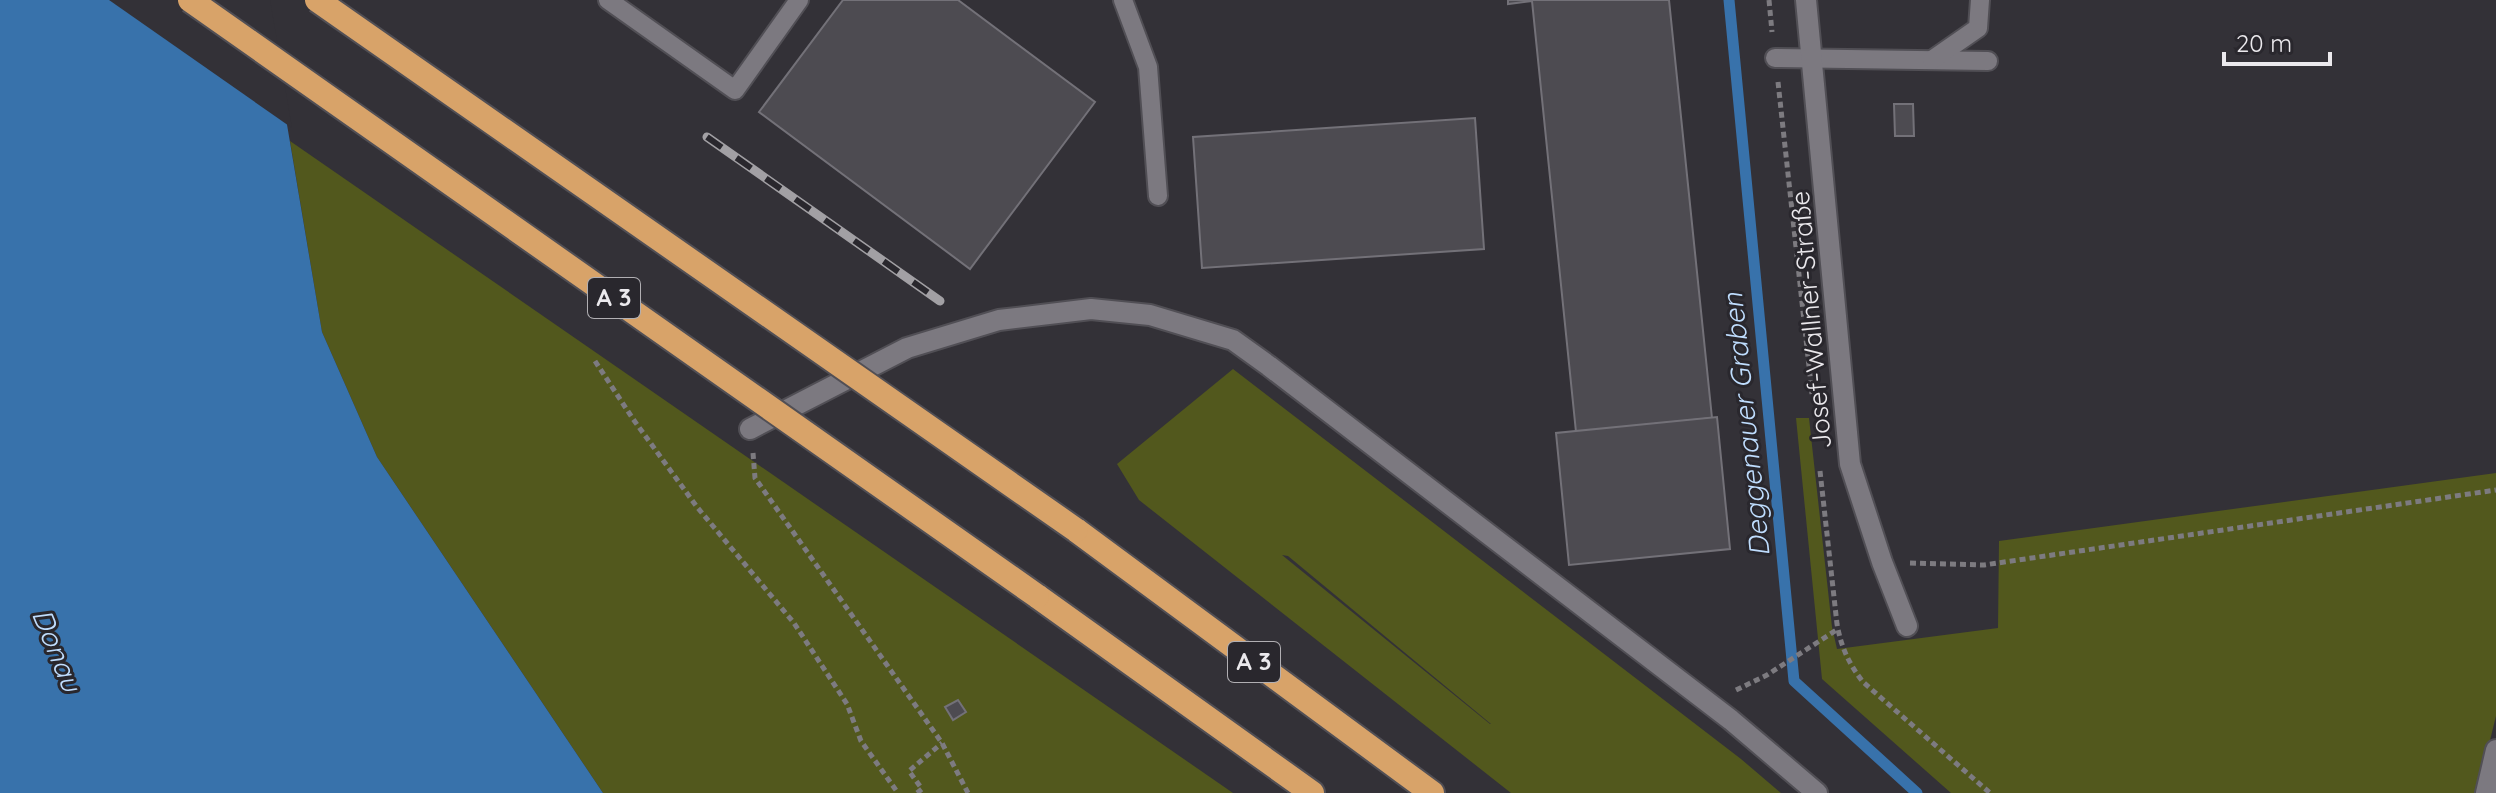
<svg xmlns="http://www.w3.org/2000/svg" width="2496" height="793" viewBox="0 0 2496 793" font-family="Quicksand,sans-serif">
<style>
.green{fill:#52581d;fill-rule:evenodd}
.water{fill:#3872ab}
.pier{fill:#333137}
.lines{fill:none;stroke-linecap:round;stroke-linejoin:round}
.stream{stroke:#3872ab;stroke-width:11}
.building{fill:#4d4b51;stroke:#737178;stroke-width:2}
.lane-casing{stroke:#514f55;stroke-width:22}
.street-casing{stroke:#514f55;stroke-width:24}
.highway-casing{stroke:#514f55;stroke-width:28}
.path{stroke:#7d7b80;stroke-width:5;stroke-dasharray:6 4;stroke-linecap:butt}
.lane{stroke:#7c7980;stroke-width:18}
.street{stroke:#7c7980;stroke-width:20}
.highway{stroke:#d8a369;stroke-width:24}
.rail-casing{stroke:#a2a0a4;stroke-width:9}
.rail{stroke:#29272d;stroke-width:6;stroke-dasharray:18;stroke-linecap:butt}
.highway-bridge-casing{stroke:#514f55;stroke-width:28;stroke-linecap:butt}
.highway-bridge{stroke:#d8a369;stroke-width:24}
.labels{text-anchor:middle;stroke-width:6;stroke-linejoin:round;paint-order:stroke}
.shield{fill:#29272d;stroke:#b1afb3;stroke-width:2}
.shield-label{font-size:24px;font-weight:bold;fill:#ebe9ed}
.street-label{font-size:26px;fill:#ebe9ed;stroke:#29272d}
.water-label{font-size:28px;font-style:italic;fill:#bfddfe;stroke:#29272d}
</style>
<rect width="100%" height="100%" fill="#333137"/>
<!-- green -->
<g class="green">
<path d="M290,141L1233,793H603L377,457L322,332Z"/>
<path d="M1233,369L1741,759L1781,793H1511L1139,500L1117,464ZM1282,555L1288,556L1491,724H1490Z"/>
<path d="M1796,418H1809L1832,627L1837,649L1998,628L1999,541L2496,473V716L2477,793H1951L1822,679Z"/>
</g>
<!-- water -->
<path class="water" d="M0,0H266L322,332L377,457L603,793H0Z"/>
<!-- pier -->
<path class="pier" d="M109,0H270L292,128Z"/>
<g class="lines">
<!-- stream -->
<path class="stream" d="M1729,0L1794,681L1917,793"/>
</g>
<!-- building -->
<g class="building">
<path d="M843,0H958L1095,102L970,269L759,112Z"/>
<path d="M1508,0H1669L1712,418L1576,432L1532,1L1508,4Z"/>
<path d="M1894,104H1913L1914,136H1895Z"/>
<path d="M1475,118L1484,249L1202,268L1193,137Z"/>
<path d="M1717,417L1730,549L1569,565L1556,433Z"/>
<path d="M958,700L966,712L953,720L945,707Z"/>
</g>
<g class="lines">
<!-- lane casing -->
<g class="lane-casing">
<g id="lane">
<path d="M608,0L735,90L799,0"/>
<path d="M1123,0L1148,67L1158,196"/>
<path d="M1775,58L1988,61"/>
<path d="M1932,60L1978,28L1980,0"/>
</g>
</g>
<!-- street casing -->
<g class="street-casing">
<g id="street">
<path d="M1806,0L1850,464L1882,562L1907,626"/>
<path d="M750,429L907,348L999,320L1091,309L1150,315L1233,340L1269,366L1731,720L1817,793"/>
<path d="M2486,793L2496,750"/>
</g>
</g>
<!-- highway casing -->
<g class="highway-casing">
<g id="highway">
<path d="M1076,530L1432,793"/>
<path d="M1037,596L1312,793"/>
</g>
</g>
<!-- path -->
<g class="path">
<path d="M1769,0L1772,32"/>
<path d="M1778,82L1812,394"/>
<path d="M595,361L633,419L697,507L794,623L847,704L861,741L898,793"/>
<path d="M753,453L755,478L942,743L968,793"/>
<path d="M1820,471L1837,624C1841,647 1849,664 1863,682L1990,793"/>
<path d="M1910,563L1984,565L2496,490"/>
<path d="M1736,690L1767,675L1838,629"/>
<path d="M917,793L922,789L909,771L942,743"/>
</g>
<!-- lane -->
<use href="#lane" class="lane"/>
<!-- street -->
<use href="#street" class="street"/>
<!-- highway -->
<use href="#highway" class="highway"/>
<!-- rail casing -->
<g class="rail-casing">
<path id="rail" d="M707,137L940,301"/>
</g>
<!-- rail -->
<use href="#rail" class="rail"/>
<!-- highway-bridge casing -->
<g class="highway-bridge-casing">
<g id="highway-bridge">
<path d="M190,0L1037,596"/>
<path d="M317,0L1076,530"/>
</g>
</g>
<!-- highway-bridge -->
<use href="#highway-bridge" class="highway-bridge"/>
</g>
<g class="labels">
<!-- shield labels -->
<g class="shield">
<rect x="588" y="278" width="52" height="40" rx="6"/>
<rect x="1228" y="642" width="52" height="40" rx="6"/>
</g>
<g class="shield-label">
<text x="614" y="306">A 3</text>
<text x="1254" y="670">A 3</text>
</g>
<!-- street labels -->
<g class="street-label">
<text transform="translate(1811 320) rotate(-95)" y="9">Josef-Wallner-Straße</text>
</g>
<!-- water labels -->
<g class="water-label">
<text transform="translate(1746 425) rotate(-96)" y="10">Deggenauer Graben</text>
<text transform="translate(57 650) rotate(68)" y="10">Donau</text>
</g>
</g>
<!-- scale -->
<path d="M2224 52v12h106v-12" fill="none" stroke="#ebe9ed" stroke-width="4"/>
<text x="2236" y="52" font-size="24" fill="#ebe9ed" stroke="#29272d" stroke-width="6" paint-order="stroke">20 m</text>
</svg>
